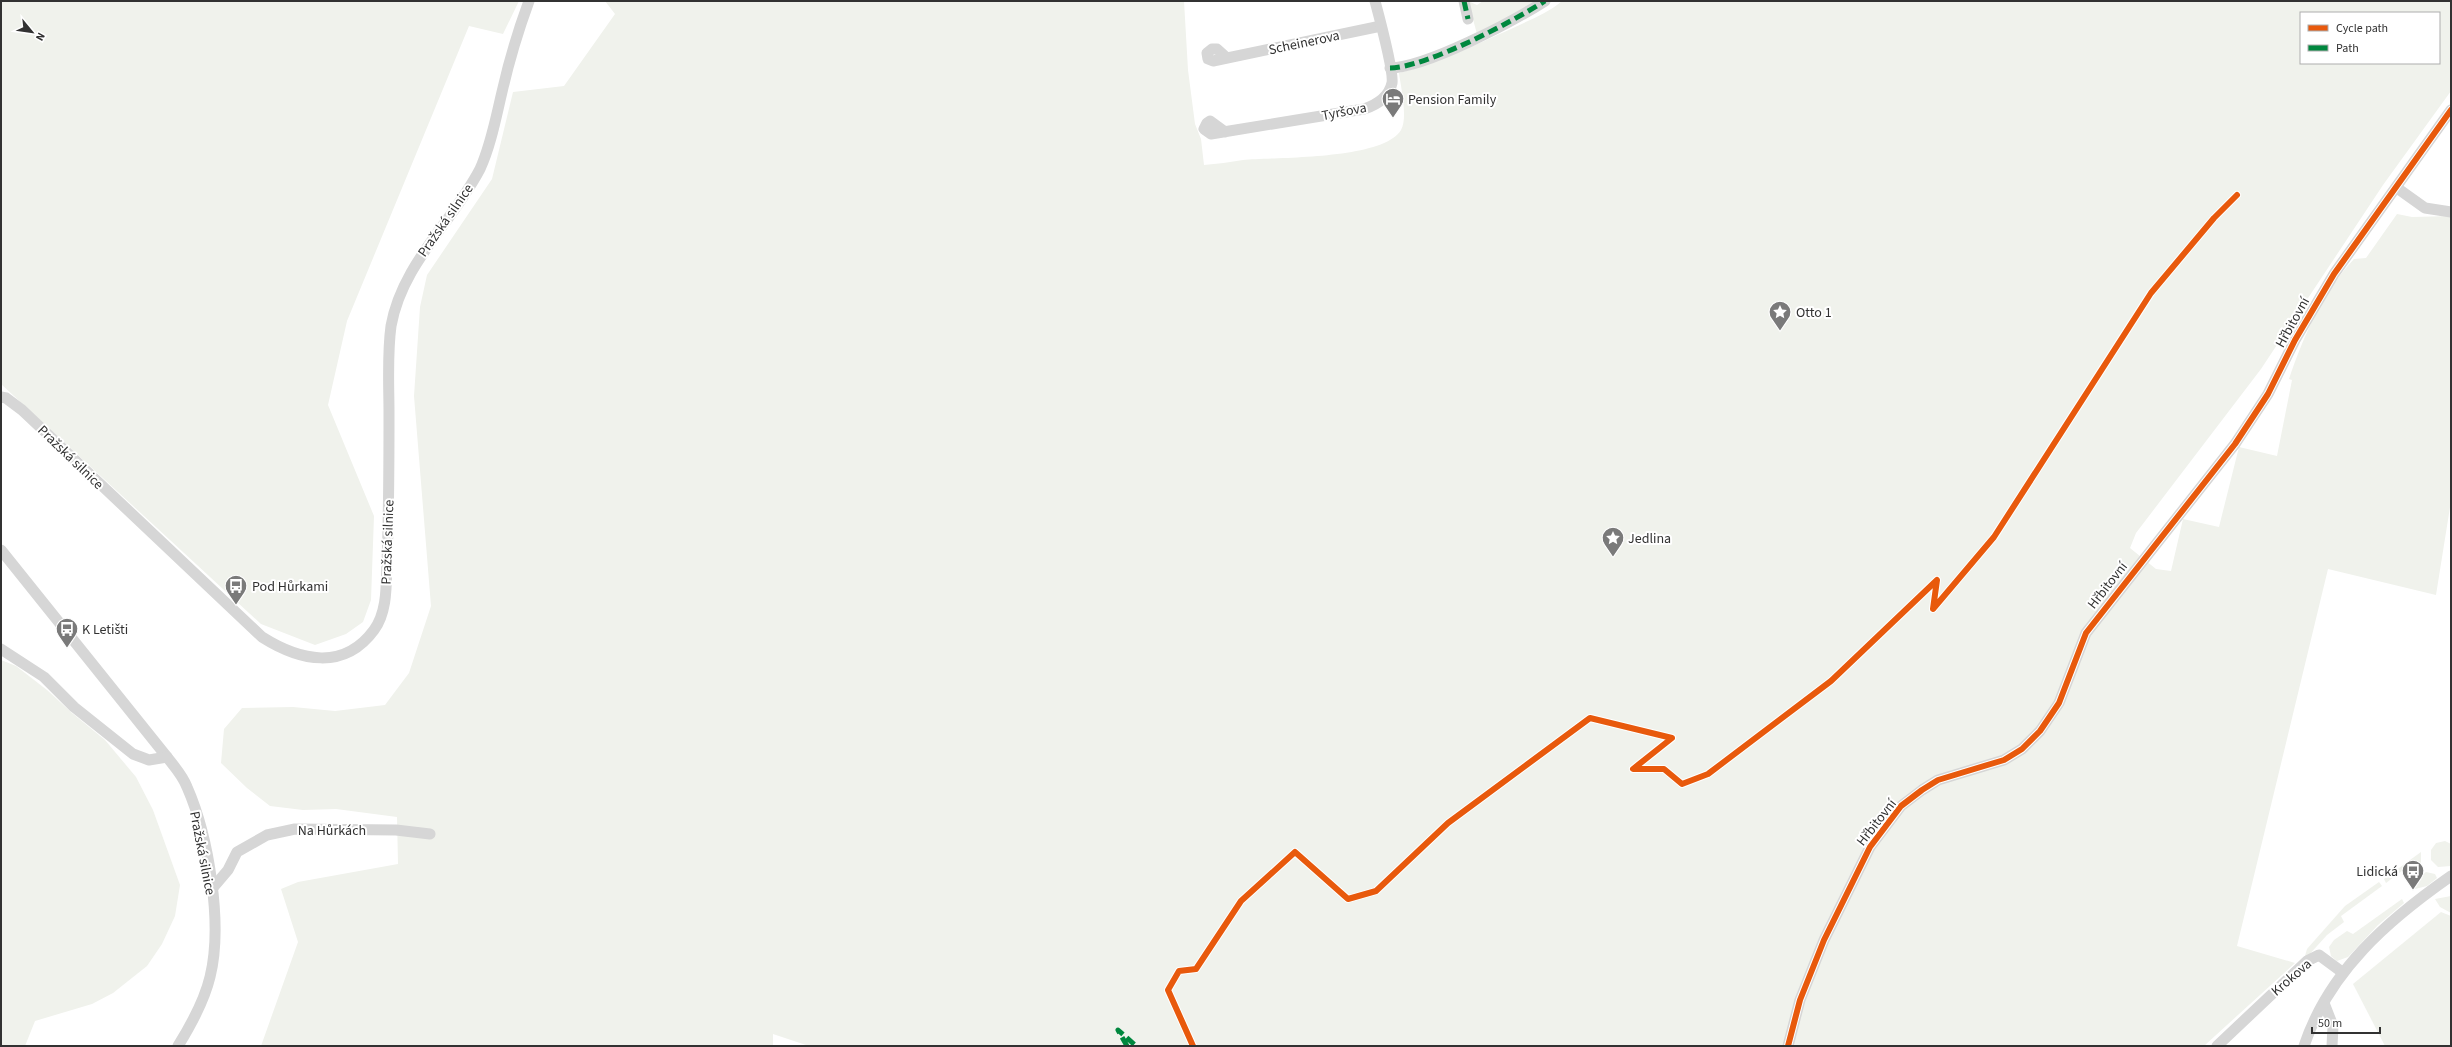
<svg xmlns="http://www.w3.org/2000/svg" width="2452" height="1047" viewBox="0 0 2452 1047" font-family="'Source Sans 3',sans-serif">
<style>
.green{fill:#f0f2ec;fill-rule:evenodd}
.lines{fill:none;stroke-linecap:round;stroke-linejoin:round}
.minor{stroke:#d6d6d6;stroke-width:11}
.quiet{stroke:#00873e;stroke-width:5;stroke-dasharray:10 5;stroke-linecap:butt}
.cycleway-casing{stroke:#fff;stroke-width:8}
.cycleway{stroke:#e8590c;stroke-width:6}
.labels{text-anchor:middle;stroke-width:4;stroke-linejoin:round;paint-order:stroke}
.street-label{font-size:14px;fill:#323232;stroke:#fff}
.poi-label{font-size:14px;fill:#323232;stroke:#fff;text-anchor:start}
</style>
<rect width="100%" height="100%" fill="#fff"/>
<!-- green -->
<g class="green">
<path d="M1,1H519L503,34L469,26L347,321L328,405L374,516L371,600L363,622L346,634L315,645L261,624L1,384Z"/>
<path d="M605,1H1184L1188,70L1195,124L1201,139L1204,165C1217,164 1230,162 1243,160C1276,157 1383,160 1401,130C1408,118 1401,88 1399,73C1438,63 1475,45 1511,29C1529,20 1547,14 1562,1H2451V91L2383,185L2261,369L2136,533L2130,548L2156,569L2171,571L2183,519L2219,527L2239,447L2277,456L2292,380L2289,379C2304,335 2322,293 2354,259L2366,258L2397,214L2412,217L2451,216V501L2436,595L2328,569L2237,946L2295,963L2204,1046H809L773,1034V1046H261L298,942L281,889L298,882L398,864L397,817L336,809L303,810L270,806L247,788L221,763L224,729L242,708L293,707L335,711L385,705L409,673L431,606L414,396L420,307L427,275L492,179L513,92L564,86L615,14ZM2301,13H2439V63H2301Z"/>
<path d="M1468,1L1477,5L1483,1H1539L1477,34Z"/>
<path d="M1,660L16,666L47,690L72,713L105,740L136,777L153,810L180,885L175,916L162,944L147,966L113,993L92,1004L35,1021L25,1046H1Z"/>
<path d="M2445,841L2451,844V866L2438,867L2431,860V850L2436,843Z"/>
<path d="M2421,852V865L2407,875L2403,870L2386,883L2384,879Z"/>
<path d="M2426,872L2435,874L2437,878L2427,886L2415,889V880Z"/>
<path d="M2379,882L2382,886L2341,916L2344,922L2327,935L2307,957L2305,956L2307,949L2345,906Z"/>
<path d="M2451,896V913L2440,907L2435,899Z"/>
<path d="M2402,899L2404,903L2378,925L2348,957L2337,961L2331,956L2329,947L2334,940L2347,931L2353,934Z"/>
<path d="M2441,912L2451,916V1046H2385L2353,984Z"/>
</g>
<g class="lines">
<!-- minor -->
<g class="minor">
<path d="M1464,1L1468,19"/>
<path d="M1227,58L1217,49H1212L1207,53L1208,59L1213,61L1381,26"/>
<path d="M1390,68C1427,67 1512,22 1545,1"/>
<path d="M1225,132L1210,121L1207,123L1204,129L1211,134L1364,109C1376,105 1389,97 1392,83C1394,72 1379,16 1375,1"/>
<path d="M2397,188L2425,208L2451,212"/>
<path d="M1,397L6,398L22,410L262,637C300,661 344,671 374,630C388,611 386,583 387,561C389,512 389,463 389,414C389,385 387,355 391,326C402,264 452,223 480,169C491,145 496,117 502,92C509,61 518,31 529,1"/>
<path d="M1,550L167,757C174,766 183,776 187,787C209,837 223,925 210,977C204,1002 191,1025 178,1046"/>
<path d="M1,649L44,677L74,707L133,754L149,760L167,757"/>
<path d="M211,890L228,870L237,852L267,835L295,829L396,830L430,834"/>
<path d="M2324,1003L2333,1026L2332,1046"/>
<path d="M1788,1046L1800,1000L1824,940L1870,847L1901,806L1922,790L1938,780L2004,760L2022,749L2040,731L2059,703L2086,633L2235,444L2268,394L2295,340L2334,274L2451,110"/>
<path d="M2217,1046L2307,961L2319,955L2342,972"/>
<path d="M2304,1046C2329,971 2388,920 2451,876"/>
</g>
<!-- quiet -->
<g class="quiet">
<path d="M1464,1L1468,19"/>
<path d="M1390,68C1427,67 1512,22 1545,1"/>
<path d="M1127,1046L1118,1030L1136,1046"/>
</g>
<!-- cycleway casing -->
<g class="cycleway-casing">
<g id="cycleway">
<path d="M1193,1046L1168,990L1179,971L1196,969L1241,901L1295,852L1348,899L1376,891L1448,823L1590,718L1672,738L1633,769H1664L1682,784L1708,774L1831,681L1937,580L1933,609L1994,537L2151,293L2214,218L2237,195"/>
<path d="M1788,1046L1800,1000L1824,940L1870,847L1901,806L1922,790L1938,780L2004,760L2022,749L2040,731L2059,703L2086,633L2235,444L2268,394L2295,340L2334,274L2451,110"/>
</g>
</g>
<!-- cycleway -->
<use href="#cycleway" class="cycleway"/>
</g>
<!-- icons -->
<defs>
<g id="hotel-pin" transform="scale(1.15)"><path d="M0 17L-7.5 6A9.5 9.5 0 1 1 7.5 6Z" fill="#7a7a7a" stroke="#fff"/><path d="M-6-4.5h1.5V1H6V5H4.5V3h-9V5H-6ZM-4 0a1.8 1.8 0 1 1 3.6 0ZM.5 0V-2.5h3Q6-2.5 6 0Z" fill="#fff"/></g>
<g id="sight-pin" transform="scale(1.15)"><path d="M0 17L-7.5 6A9.5 9.5 0 1 1 7.5 6Z" fill="#7a7a7a" stroke="#fff"/><path d="M0-6L1.8-2.2L6-1.7L2.9 1.2L3.7 5.4L0 3.3L-3.7 5.4L-2.9 1.2L-6-1.7L-1.8-2.2Z" fill="#fff"/></g>
<g id="bus-pin" transform="scale(1.15)"><path d="M0 17L-7.5 6A9.5 9.5 0 1 1 7.5 6Z" fill="#7a7a7a" stroke="#fff"/><path d="M-5-6H5V4H4V6H2V4H-2V6H-4V4H-5ZM-3.5-4V0h7V-4ZM-3.5 1.2v1.5H-2V1.2ZM2 1.2v1.5H3.5V1.2Z" fill="#fff"/></g>
</defs>
<g fill-rule="evenodd">
<use href="#hotel-pin" x="1393" y="99"/>
<use href="#sight-pin" x="1780" y="312"/>
<use href="#sight-pin" x="1613" y="538"/>
<use href="#bus-pin" x="236" y="586"/>
<use href="#bus-pin" x="67" y="629"/>
<use href="#bus-pin" x="2413" y="871"/>
</g>
<g class="labels">
<!-- street labels -->
<g class="street-label">
<text transform="translate(1304 42) rotate(-12)" y="5">Scheinerova</text>
<text transform="translate(1344 111) rotate(-11)" y="5">Tyršova</text>
<text transform="translate(445 220) rotate(-55)" y="5">Pražská silnice</text>
<text transform="translate(2292 322) rotate(-61)" y="5">Hřbitovní</text>
<text transform="translate(71 457) rotate(44)" y="5">Pražská silnice</text>
<text transform="translate(387 542) rotate(-88)" y="5">Pražská silnice</text>
<text transform="translate(2107 585) rotate(-52)" y="5">Hřbitovní</text>
<text transform="translate(1876 822) rotate(-52)" y="5">Hřbitovní</text>
<text x="332" y="835">Na Hůrkách</text>
<text transform="translate(203 853) rotate(79)" y="5">Pražská silnice</text>
<text transform="translate(2291 977) rotate(-41)" y="5">Krokova</text>
</g>
<!-- poi labels -->
<g class="poi-label">
<text x="1408" y="104">Pension Family</text>
<text x="1796" y="317">Otto 1</text>
<text x="1628" y="543">Jedlina</text>
<text x="252" y="591">Pod Hůrkami</text>
<text x="82" y="634">K Letišti</text>
<text x="2398" y="876" text-anchor="end">Lidická</text>
</g>
</g>
<!-- border -->
<rect width="2452" height="1047" fill="none" stroke="#323232" stroke-width="4"/>
<!-- legend -->
<rect x="2300" y="12" width="140" height="52" fill="#ffffff" stroke="#adadad"/>
<rect x="2308" y="25" width="20" height="6" fill="#e8590c" stroke="#adadad"/>
<text x="2336" y="32" font-size="12" fill="#323232">Cycle path</text>
<rect x="2308" y="45" width="20" height="6" fill="#00873e" stroke="#adadad"/>
<text x="2336" y="52" font-size="12" fill="#323232">Path</text>
<!-- north arrow -->
<g transform="translate(32 32) rotate(119)" stroke="#ffffff" stroke-width="3" paint-order="stroke">
<path d="M0-3L7 15L0 10L-7 15Z" fill="#323232"/>
<text y="-6" font-size="11" font-weight="bold" text-anchor="middle" fill="#323232">N</text>
</g>
<!-- scale -->
<path d="M2312 1027v6h68v-6" fill="none" stroke="#323232" stroke-width="2"/>
<text x="2318" y="1027" font-size="12" fill="#323232" stroke="#ffffff" stroke-width="3" paint-order="stroke">50 m</text>
</svg>
